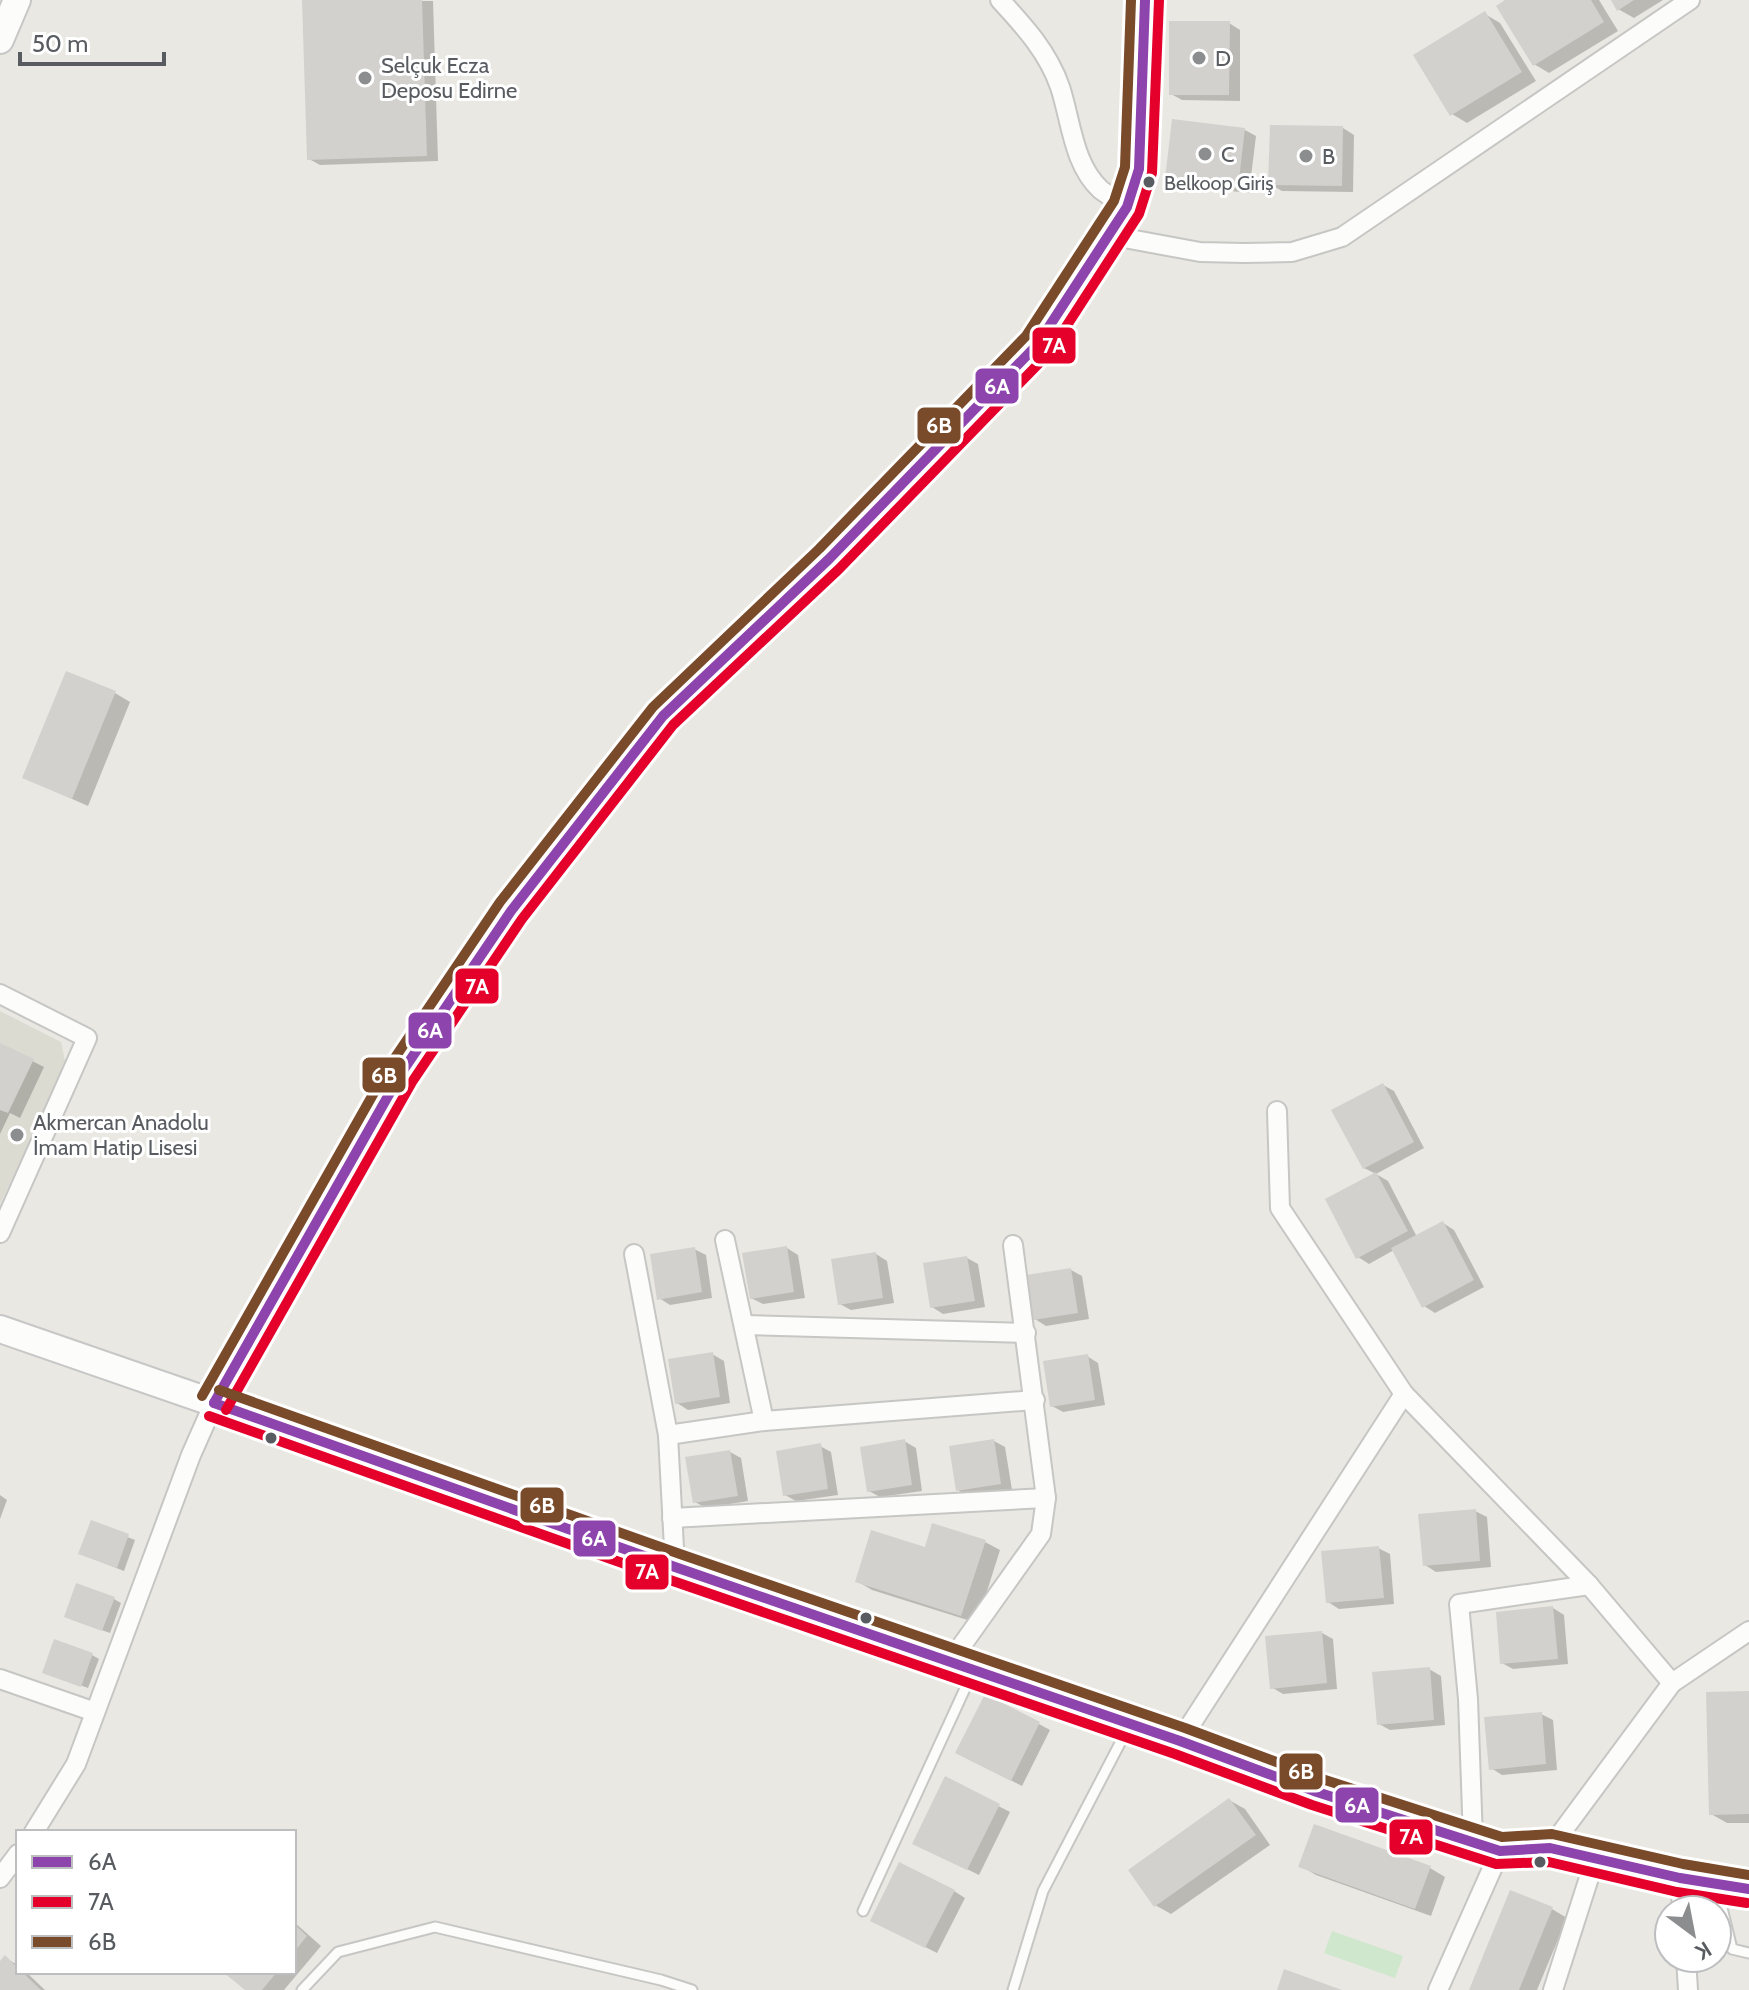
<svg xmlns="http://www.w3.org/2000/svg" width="1749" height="1990" viewBox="0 0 1749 1990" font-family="Cabin,sans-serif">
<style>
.education{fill:#dcdbd2}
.green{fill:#cfe7cd}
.shadow{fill:#0003}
.building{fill:#d2d1cd}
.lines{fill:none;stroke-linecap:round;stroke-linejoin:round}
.lane-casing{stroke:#c6c6c4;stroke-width:13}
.street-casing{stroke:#c6c6c4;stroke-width:22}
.secondary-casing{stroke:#c6c7c6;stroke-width:30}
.lane{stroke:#fcfcfb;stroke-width:9}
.street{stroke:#fcfcfb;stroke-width:18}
.secondary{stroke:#fcfcfb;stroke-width:26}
.bus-1-casing{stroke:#fff;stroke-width:16}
.bus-2-casing{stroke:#fff;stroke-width:16}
.bus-3-casing{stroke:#fff;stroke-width:16}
.bus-1{stroke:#8e44ad;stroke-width:10}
.bus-2{stroke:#e4002b;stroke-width:10}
.bus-3{stroke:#7a4b2a;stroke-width:10}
.poi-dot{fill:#8b8d8e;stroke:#fff;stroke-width:3}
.bus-dot{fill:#585c61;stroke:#fff;stroke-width:3}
.labels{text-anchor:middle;stroke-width:6;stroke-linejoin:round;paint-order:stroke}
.bus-label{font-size:20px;fill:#585c61;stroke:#fff;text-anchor:start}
.poi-label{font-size:22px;fill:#585c61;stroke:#fff;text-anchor:start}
.line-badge{stroke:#fff;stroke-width:3}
.badge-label{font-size:22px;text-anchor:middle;font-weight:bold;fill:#fff}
</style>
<rect width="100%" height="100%" fill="#eae8e2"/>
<!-- education -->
<path class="education" d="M0,1011L61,1042L66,1066L0,1204Z"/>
<!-- green -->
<path class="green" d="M1332,1931L1403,1956L1395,1978L1324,1953Z"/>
<!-- shadow -->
<g class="shadow">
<path d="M304,0L433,1L438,161L320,165L309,159Z"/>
<path d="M1509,0H1599L1618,31L1549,73L1534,64Z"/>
<path d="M1613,0H1663L1634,18L1618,9Z"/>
<path d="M1485,14L1500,23L1536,81L1467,123L1452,114Z"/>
<path d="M1229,23L1240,30V101L1182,100L1171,94Z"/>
<path d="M1343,128L1354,135L1353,192L1282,191L1270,184Z"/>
<path d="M1245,130L1256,136L1249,193L1178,185L1167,178Z"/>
<path d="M115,693L130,702L88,806L25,778Z"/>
<path d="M0,1045L44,1067L20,1118L10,1113L0,1134Z"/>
<path d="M1383,1085L1394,1091L1424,1148L1376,1174L1388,1181L1417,1237L1443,1223L1454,1230L1484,1287L1435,1313L1424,1306L1394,1250L1369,1264L1358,1257L1376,1174L1364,1168Z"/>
<path d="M787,1248L798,1255L805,1298L763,1304L751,1298Z"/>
<path d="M694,1249L706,1255L712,1298L670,1305L659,1298Z"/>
<path d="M876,1254L887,1261L894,1303L851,1310L840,1304Z"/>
<path d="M967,1258L978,1264L985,1307L943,1314L932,1307Z"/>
<path d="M1071,1270L1082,1276L1089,1319L1046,1326L1035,1319Z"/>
<path d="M712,1354L724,1361L730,1403L688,1410L677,1403Z"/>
<path d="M1087,1356L1098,1363L1105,1405L1063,1412L1052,1406Z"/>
<path d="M904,1441L916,1448L922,1491L880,1497L869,1491Z"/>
<path d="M994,1441L1005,1447L1012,1490L969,1497L958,1490Z"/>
<path d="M820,1446L831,1452L838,1495L796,1501L785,1495Z"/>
<path d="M730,1452L741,1458L748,1501L706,1508L695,1502Z"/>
<path d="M0,1495L7,1500L0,1519Z"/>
<path d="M1475,1511L1487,1517L1491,1567L1436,1572L1425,1565Z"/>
<path d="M92,1523L135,1540L124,1571L88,1557Z"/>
<path d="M985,1542L1000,1550L977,1623L872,1590L857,1581L926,1549Z"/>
<path d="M1378,1548L1390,1554L1394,1604L1339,1609L1328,1602Z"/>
<path d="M114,1599L121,1603L110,1633L73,1620Z"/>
<path d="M1553,1608L1564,1615L1568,1664L1513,1669L1502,1663Z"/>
<path d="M1322,1633L1333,1639L1337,1689L1283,1694L1271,1687Z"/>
<path d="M92,1655L99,1659L88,1688L49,1674Z"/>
<path d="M1429,1669L1441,1676L1445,1725L1390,1730L1379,1724Z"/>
<path d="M1749,1693V1823H1727L1711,1814Z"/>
<path d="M1541,1714L1553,1720L1557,1770L1502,1775L1491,1768Z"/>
<path d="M1039,1724L1050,1730L1022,1786L969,1759Z"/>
<path d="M946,1779L1010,1812L979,1875L926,1849Z"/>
<path d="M1229,1800L1245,1809L1270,1845L1171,1914L1155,1905Z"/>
<path d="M1301,1866L1430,1868L1445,1877L1431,1916L1316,1875Z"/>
<path d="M954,1891L965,1898L937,1953L884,1926Z"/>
<path d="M1552,1909L1567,1918L1537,1990H1471Z"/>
<path d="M294,1922L321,1946L284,1990H248L226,1972H294Z"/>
<path d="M5,1958L18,1965V1972H26L45,1990H0V1964Z"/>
</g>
<!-- building -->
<g class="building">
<path d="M302,0H422L427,156L307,160Z"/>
<path d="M1505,0H1591L1604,22L1533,66L1496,6Z"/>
<path d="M1611,0H1634L1617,11Z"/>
<path d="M1485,11L1522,72L1450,116L1413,55Z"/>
<path d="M1169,21H1230L1229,95H1169Z"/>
<path d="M1172,119L1245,128L1238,188L1165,179Z"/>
<path d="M1270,125L1343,126L1342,186L1268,185Z"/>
<path d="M66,671L116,691L72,799L22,778Z"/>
<path d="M0,1043L34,1059L8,1113L0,1110Z"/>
<path d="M1383,1083L1414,1142L1363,1169L1331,1110Z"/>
<path d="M1376,1172L1408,1231L1356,1259L1325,1199Z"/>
<path d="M1443,1221L1474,1280L1422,1308L1391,1248Z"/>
<path d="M787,1246L794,1292L750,1299L742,1253Z"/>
<path d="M695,1247L702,1292L657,1300L650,1254Z"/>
<path d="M876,1252L883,1298L838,1305L831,1259Z"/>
<path d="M967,1256L975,1301L930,1308L923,1263Z"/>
<path d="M1071,1268L1078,1313L1033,1320L1026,1275Z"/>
<path d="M713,1352L720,1397L675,1404L668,1359Z"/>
<path d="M1088,1354L1095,1400L1050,1407L1043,1361Z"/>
<path d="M905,1439L912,1485L867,1492L860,1447Z"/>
<path d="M994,1439L1001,1484L956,1491L949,1446Z"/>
<path d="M821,1443L828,1489L783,1496L776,1451Z"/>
<path d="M730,1450L738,1496L693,1503L685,1457Z"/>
<path d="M1476,1509L1480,1561L1423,1566L1418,1514Z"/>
<path d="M91,1520L129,1534L117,1568L78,1554Z"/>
<path d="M932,1523L986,1540L961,1616L855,1582L871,1530L925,1547Z"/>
<path d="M1379,1546L1384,1598L1326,1603L1321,1551Z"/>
<path d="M76,1583L115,1597L102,1631L64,1617Z"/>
<path d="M1553,1606L1558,1659L1500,1664L1496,1612Z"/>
<path d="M1322,1631L1327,1683L1270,1689L1265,1636Z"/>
<path d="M54,1639L93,1653L81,1687L42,1673Z"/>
<path d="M1430,1667L1434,1720L1377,1725L1372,1672Z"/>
<path d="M1749,1691V1814L1709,1815L1706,1692Z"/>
<path d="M985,1694L1040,1722L1011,1781L955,1753Z"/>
<path d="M1542,1712L1546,1764L1489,1770L1484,1717Z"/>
<path d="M945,1776L1000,1804L967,1870L912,1844Z"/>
<path d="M1229,1798L1256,1835L1154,1907L1128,1870Z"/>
<path d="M1314,1824L1431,1866L1415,1909L1298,1867Z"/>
<path d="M899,1862L955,1890L925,1948L870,1921Z"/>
<path d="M1510,1890L1553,1907L1519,1990H1469Z"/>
<path d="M294,1924L307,1936L294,1952Z"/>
<path d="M5,1955L18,1968V1972H22L41,1990H0V1961Z"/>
<path d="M1284,1969L1342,1990H1277Z"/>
<path d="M223,1972H277L262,1990H245Z"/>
</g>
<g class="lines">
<!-- lane casing -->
<g class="lane-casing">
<g id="lane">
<path d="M1716,1883L1732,1949L1749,1953"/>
<path d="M863,1911L973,1671"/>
<path d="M302,1990L338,1952L435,1927L661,1980L692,1990"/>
<path d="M1013,1990L1043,1891L1130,1724"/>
</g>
</g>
<!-- street casing -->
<g class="street-casing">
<g id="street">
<path d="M1000,0C1024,26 1048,52 1060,87C1071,120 1073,165 1101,190C1109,196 1119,201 1127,207"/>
<path d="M1108,235L1200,252L1244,253L1292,252L1342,237L1690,0"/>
<path d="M0,994L87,1038L0,1233"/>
<path d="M1277,1111L1280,1208L1404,1394L1589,1585L1672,1683"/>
<path d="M725,1240L764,1421"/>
<path d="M634,1254L668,1435L675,1567"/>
<path d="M744,1325L1026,1333"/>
<path d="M214,1403L675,1567L1180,1741L1317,1792L1500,1851L1550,1848L1680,1878L1749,1889"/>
<path d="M668,1435L764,1421L1035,1400"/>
<path d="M672,1518L1046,1498"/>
<path d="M950,1662L1041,1534L1046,1498L1013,1245"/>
<path d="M0,1679L95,1712"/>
<path d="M1180,1741L1404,1394"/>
<path d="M34,1832L76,1764L191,1455L214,1403L400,1075L511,911L663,716L829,559L1037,345L1127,207L1139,169L1145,0"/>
<path d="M1473,1840L1468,1699L1459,1604L1589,1585"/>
<path d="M1550,1848L1672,1683L1749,1631"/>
<path d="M0,1878L18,1854"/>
<path d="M1680,1878L1682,1910"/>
<path d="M1686,1958L1688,1990"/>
<path d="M1438,1990L1500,1851"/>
<path d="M1553,1990L1595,1859"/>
</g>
</g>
<!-- secondary casing -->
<g class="secondary-casing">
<g id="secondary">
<path d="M0,40L17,0"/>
<path d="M0,1329L214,1403"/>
</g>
</g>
<!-- lane -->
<use href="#lane" class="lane"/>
<!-- street -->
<use href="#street" class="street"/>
<!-- secondary -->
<use href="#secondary" class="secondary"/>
<!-- bus-1 casing -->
<g class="bus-1-casing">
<g id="bus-1">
<path d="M214,1403L400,1075L511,911L663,716L829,559L1037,345L1127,207L1139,169L1145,0"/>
<path d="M214,1403L675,1567L1180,1741L1317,1792L1500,1851L1550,1848L1680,1878L1749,1889"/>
</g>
</g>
<!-- bus-2 casing -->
<g class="bus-2-casing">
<g id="bus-2">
<path d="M226,1410L412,1082L522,919L673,725L839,569L1049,353L1139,214L1152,173L1159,0"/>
<path d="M209,1416L670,1580L1175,1754L1312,1805L1496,1864L1549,1862L1677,1892L1747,1903"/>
</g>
</g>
<!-- bus-3 casing -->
<g class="bus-3-casing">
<g id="bus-3">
<path d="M219,1390L680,1554L1185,1728L1322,1779L1502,1837L1552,1834L1683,1864L1749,1875"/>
<path d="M202,1396L388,1068L500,902L653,707L819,549L1026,336L1114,201L1125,167L1131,0"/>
</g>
</g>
<!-- bus-1 -->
<use href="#bus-1" class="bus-1"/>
<!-- bus-2 -->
<use href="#bus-2" class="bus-2"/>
<!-- bus-3 -->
<use href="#bus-3" class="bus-3"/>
</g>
<!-- markers -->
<g class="poi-dot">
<circle cx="1199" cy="58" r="8"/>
<circle cx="365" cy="78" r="8"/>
<circle cx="1205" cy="154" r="8"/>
<circle cx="1306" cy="156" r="8"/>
<circle cx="17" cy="1135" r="8"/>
</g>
<g class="bus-dot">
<circle cx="1149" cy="182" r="7"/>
<circle cx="271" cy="1438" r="7"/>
<circle cx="866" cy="1618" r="7"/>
<circle cx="1540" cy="1862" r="7"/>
</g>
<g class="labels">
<!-- bus labels -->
<g class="bus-label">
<text x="1164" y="190">Belkoop Giriş</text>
</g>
<!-- poi labels -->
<g class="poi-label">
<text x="1215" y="66">D</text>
<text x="381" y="73">Selçuk Ecza<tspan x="381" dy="25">Deposu Edirne</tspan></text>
<text x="1221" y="162">C</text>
<text x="1322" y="164">B</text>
<text x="33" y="1130">Akmercan Anadolu<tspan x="33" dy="25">İmam Hatip Lisesi</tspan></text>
</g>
</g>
<g class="line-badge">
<rect x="1031" y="326" width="46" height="39" rx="8" fill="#e4002b"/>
<rect x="974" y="367" width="46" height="38" rx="8" fill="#8e44ad"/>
<rect x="916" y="406" width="46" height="39" rx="8" fill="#7a4b2a"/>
<rect x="454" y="967" width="46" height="38" rx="8" fill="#e4002b"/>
<rect x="407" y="1011" width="46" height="39" rx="8" fill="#8e44ad"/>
<rect x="361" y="1056" width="46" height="38" rx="8" fill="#7a4b2a"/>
<rect x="519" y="1486" width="46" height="38" rx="8" fill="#7a4b2a"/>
<rect x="572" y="1519" width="45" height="39" rx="8" fill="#8e44ad"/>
<rect x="624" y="1553" width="46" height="38" rx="8" fill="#e4002b"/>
<rect x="1278" y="1752" width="46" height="39" rx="8" fill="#7a4b2a"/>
<rect x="1334" y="1786" width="46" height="38" rx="8" fill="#8e44ad"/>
<rect x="1388" y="1818" width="46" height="38" rx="8" fill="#e4002b"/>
</g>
<g class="badge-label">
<text x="1054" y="353">7A</text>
<text x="997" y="394">6A</text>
<text x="939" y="433">6B</text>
<text x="477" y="994">7A</text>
<text x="430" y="1038">6A</text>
<text x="384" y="1083">6B</text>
<text x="542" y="1513">6B</text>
<text x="594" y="1546">6A</text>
<text x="647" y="1579">7A</text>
<text x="1301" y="1779">6B</text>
<text x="1357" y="1813">6A</text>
<text x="1411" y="1844">7A</text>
</g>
<!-- legend -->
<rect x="16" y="1830" width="280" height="144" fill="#ffffff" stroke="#bcbec0" stroke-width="2"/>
<rect x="32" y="1856" width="40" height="12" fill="#8e44ad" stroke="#bcbec0" stroke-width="2"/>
<text x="88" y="1870" font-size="24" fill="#585c61">6A</text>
<rect x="32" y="1896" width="40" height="12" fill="#e4002b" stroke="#bcbec0" stroke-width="2"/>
<text x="88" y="1910" font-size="24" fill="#585c61">7A</text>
<rect x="32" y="1936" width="40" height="12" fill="#7a4b2a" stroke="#bcbec0" stroke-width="2"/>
<text x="88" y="1950" font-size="24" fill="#585c61">6B</text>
<!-- north arrow -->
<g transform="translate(1693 1934) rotate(148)"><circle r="38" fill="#ffffff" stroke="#bcbec0" stroke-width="2"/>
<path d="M0-6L14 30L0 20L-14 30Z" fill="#8b8d8e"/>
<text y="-12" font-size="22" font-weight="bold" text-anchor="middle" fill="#585c61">K</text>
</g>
<!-- scale -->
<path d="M20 52v12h144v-12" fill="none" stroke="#585c61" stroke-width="4"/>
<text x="32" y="52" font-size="24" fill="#585c61" stroke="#ffffff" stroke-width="6" paint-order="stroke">50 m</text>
</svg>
